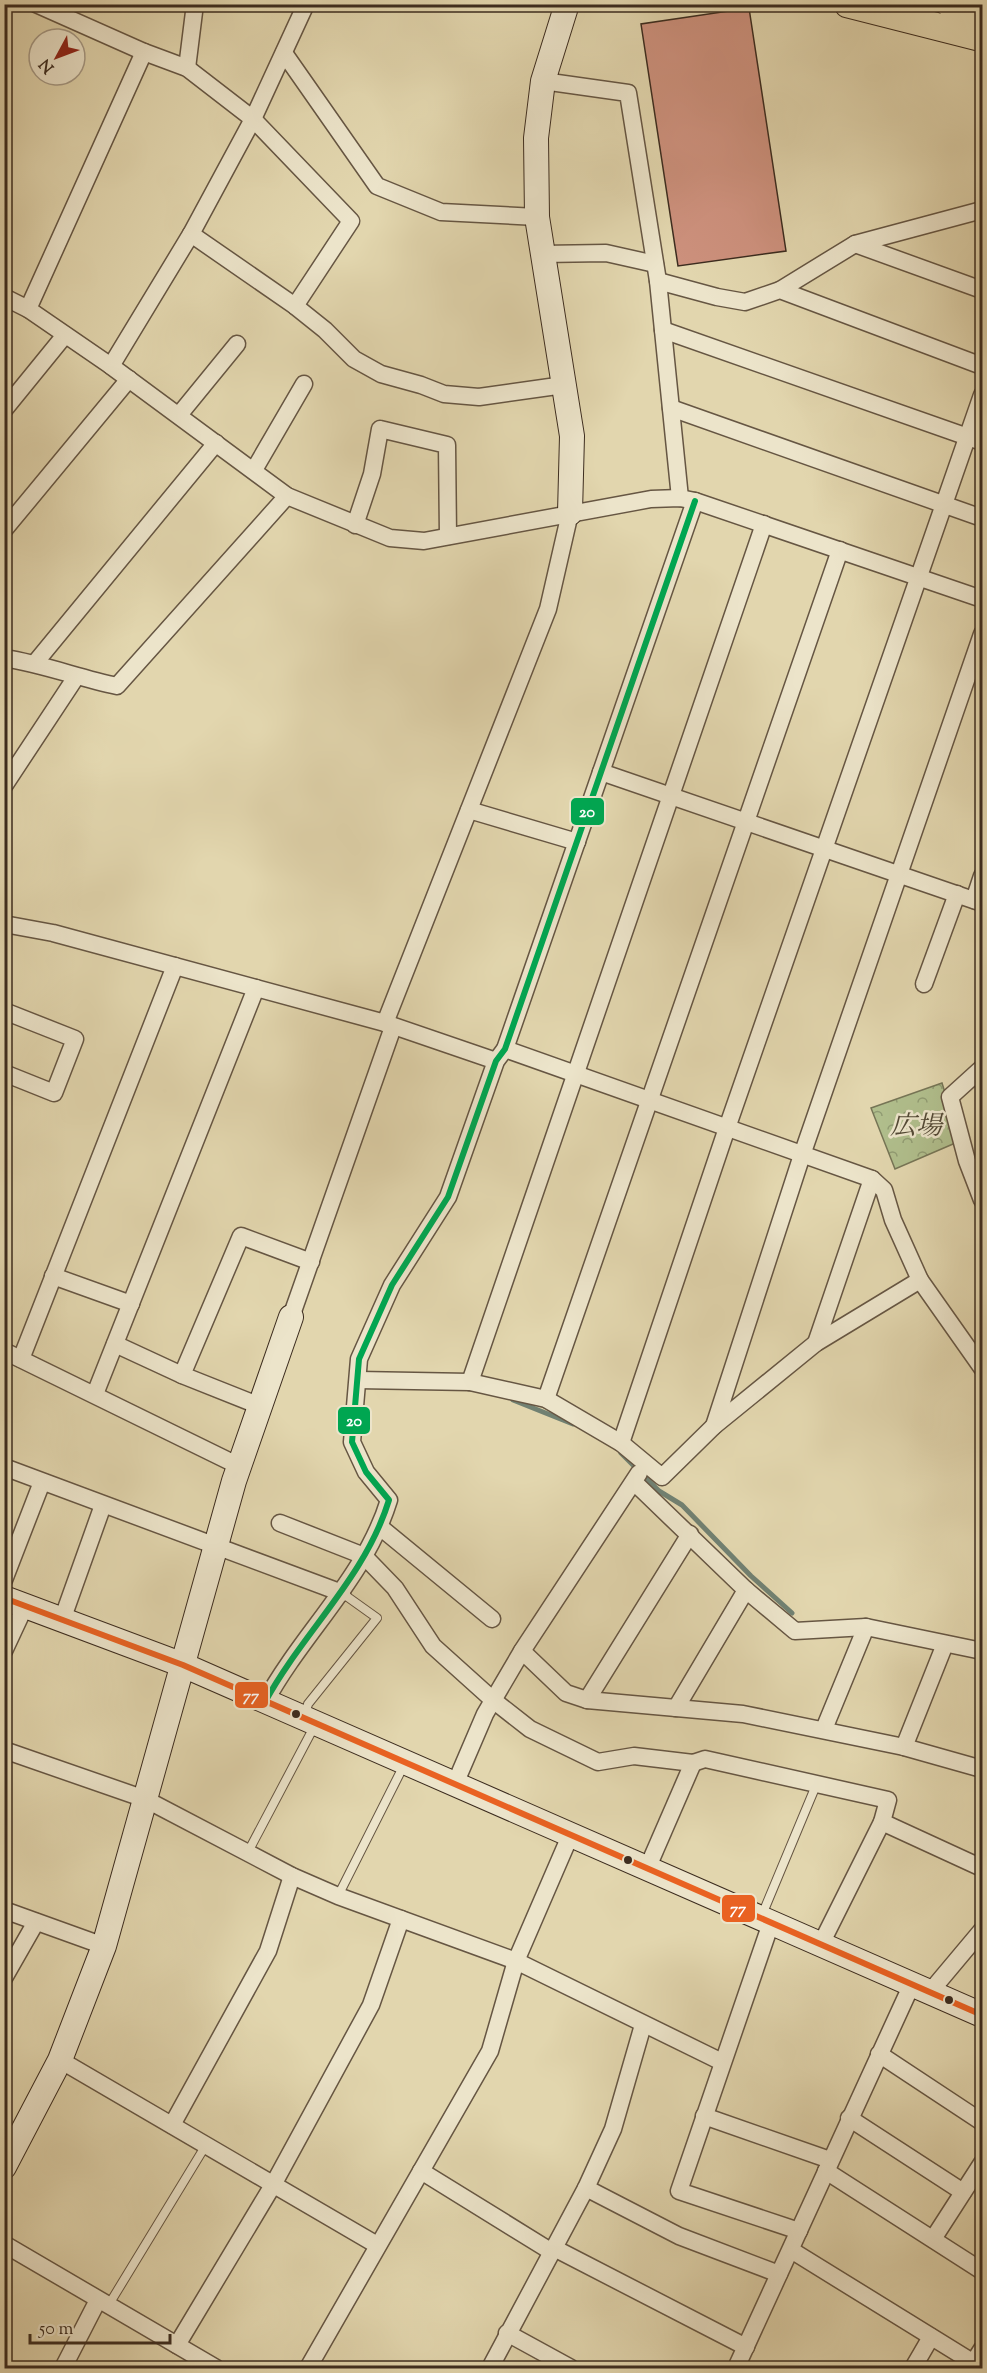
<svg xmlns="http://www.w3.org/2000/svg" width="987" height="2373" viewBox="0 0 987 2373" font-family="'Sorts Mill Goudy','Noto Serif JP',serif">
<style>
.park{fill:url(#park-crowns);stroke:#767556;stroke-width:1.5}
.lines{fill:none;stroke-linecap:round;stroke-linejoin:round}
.stream{stroke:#718172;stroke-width:5}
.building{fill:#cc907c;stroke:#3c2c1f;stroke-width:1.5}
.lane-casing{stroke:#665643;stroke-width:10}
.street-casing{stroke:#665643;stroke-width:19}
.secondary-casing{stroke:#3c2c1f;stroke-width:26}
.primary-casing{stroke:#3c2c1f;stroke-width:29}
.lane{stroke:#ece4ca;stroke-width:8}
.street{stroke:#ece4ca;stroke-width:16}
.secondary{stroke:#ece4ca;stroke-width:24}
.primary{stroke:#e2d6ae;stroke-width:27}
.bus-1-casing{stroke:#ece4ca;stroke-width:10}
.bus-2-casing{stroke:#ece4ca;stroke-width:10}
.bus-1{stroke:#e96222;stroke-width:6}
.bus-2{stroke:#00a651;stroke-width:6}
.bus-dot{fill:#3c2c1f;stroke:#ece4ca;stroke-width:2}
.labels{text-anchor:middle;stroke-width:5;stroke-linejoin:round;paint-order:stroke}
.park-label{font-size:26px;font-style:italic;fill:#534935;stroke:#ece4ca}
.line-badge{stroke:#ece4ca;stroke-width:2}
.badge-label{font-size:16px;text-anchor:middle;font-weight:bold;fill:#fff}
</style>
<defs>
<pattern id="park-crowns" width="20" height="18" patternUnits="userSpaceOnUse" patternTransform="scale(1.5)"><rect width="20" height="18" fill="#b0be8c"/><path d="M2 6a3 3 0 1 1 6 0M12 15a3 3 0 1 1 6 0" fill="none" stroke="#909b72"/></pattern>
</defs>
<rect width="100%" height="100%" fill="#e2d6ae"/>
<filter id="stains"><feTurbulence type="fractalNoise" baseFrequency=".00333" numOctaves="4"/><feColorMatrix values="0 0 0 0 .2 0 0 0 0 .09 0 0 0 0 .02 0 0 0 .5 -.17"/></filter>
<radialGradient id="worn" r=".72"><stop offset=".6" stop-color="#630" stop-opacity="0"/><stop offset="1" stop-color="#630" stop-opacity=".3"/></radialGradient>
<!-- park -->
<path class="park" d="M942,1083L960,1141L895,1169L871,1108Z"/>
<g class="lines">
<!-- stream -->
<g class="stream">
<path d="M513,1400L573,1424"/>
<path d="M621,1453L659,1491L682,1505L751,1576L792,1613"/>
</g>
</g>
<!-- building -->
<path class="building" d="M749,8L786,251L678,266L641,24Z"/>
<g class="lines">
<!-- lane casing -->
<g class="lane-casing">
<g id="lane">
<path d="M305,1715L308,1704L377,1618L342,1593"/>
<path d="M248,1852L315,1725"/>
<path d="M338,1896L404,1765"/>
<path d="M762,1915L817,1783"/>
<path d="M108,2306L206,2145"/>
</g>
</g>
<!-- street casing -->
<g class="street-casing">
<g id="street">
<path d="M36,4L144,52L187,68L253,119L351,221L295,306"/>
<path d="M284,53L377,186L441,212L537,217"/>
<path d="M187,68L195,4"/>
<path d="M543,81L628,93L658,281L680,498"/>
<path d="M191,234L295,306L325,330L354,359L381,374L421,385L444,394L479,397L564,385"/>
<path d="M855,244L982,290"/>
<path d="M542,254L606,253L655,264"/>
<path d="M658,281L717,297L745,302L780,290L982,366"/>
<path d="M780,290L855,244L982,210"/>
<path d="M4,297L28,309L111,366L287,496L390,538L424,541L651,499L680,498L695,501L982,599"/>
<path d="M28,309L144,52"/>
<path d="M663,330L982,442"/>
<path d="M111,366L191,234L253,119L306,4"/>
<path d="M671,408L982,518"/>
<path d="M4,410L65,335"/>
<path d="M179,415L237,344"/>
<path d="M254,470L304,384"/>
<path d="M355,525L372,474L380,429L447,445L448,536"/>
<path d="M4,530L129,379"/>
<path d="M4,658C43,664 79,678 117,686L287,496"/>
<path d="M35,663L216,443"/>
<path d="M601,772L982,903"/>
<path d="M4,786L76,677"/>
<path d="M469,810L577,842"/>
<path d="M974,900L982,876"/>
<path d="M4,924L53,933L385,1023L496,1061"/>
<path d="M924,984L957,894"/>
<path d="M4,1011L75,1039L54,1093L4,1073"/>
<path d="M385,1023L548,609L570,513"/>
<path d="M505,1049L872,1179L816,1343"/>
<path d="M982,1068L950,1097L967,1161L982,1200"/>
<path d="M872,1179L884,1190L893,1220L920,1280L982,1368"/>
<path d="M53,1276L131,1304"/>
<path d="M291,1317L393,1027"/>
<path d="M115,1344L182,1375"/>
<path d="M4,1351L239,1466"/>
<path d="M21,1359L175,966"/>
<path d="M358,1380L470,1382L546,1399L621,1443L662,1477L714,1426L816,1343L920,1280"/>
<path d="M470,1382L764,524"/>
<path d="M95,1394L256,988"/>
<path d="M546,1399L840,550"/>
<path d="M260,1406L182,1375L241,1236L311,1262"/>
<path d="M714,1426L802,1155L982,634"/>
<path d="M621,1443L727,1128L982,395"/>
<path d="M4,1467L342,1593"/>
<path d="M634,1482L746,1590L795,1631L866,1627L982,1651"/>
<path d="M280,1523L364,1556L395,1588L433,1646L493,1700L530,1729L598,1762L634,1756L693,1763L705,1759L888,1800L882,1822"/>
<path d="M380,1527L492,1619"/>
<path d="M4,1580L42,1482"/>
<path d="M62,1620L103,1505"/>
<path d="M4,1651L25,1606"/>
<path d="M522,1651L566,1693L587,1700L743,1714L904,1747L982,1769"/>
<path d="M587,1700L690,1534"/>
<path d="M265,1702C303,1632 365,1578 389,1500L366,1472L352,1442L359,1359L392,1285L448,1197L496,1061L505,1049L695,501"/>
<path d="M676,1708L746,1590"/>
<path d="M824,1729L866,1627"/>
<path d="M904,1747L945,1644"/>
<path d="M4,1750L145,1799L292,1876L338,1896L516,1961L722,2062"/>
<path d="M455,1784L485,1714L522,1651L639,1473"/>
<path d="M647,1869L693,1763"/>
<path d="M4,1910L104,1946"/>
<path d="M771,1923L679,2191L799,2231"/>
<path d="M821,1944L882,1822L982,1868"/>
<path d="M4,1978L36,1922"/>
<path d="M930,1992L982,1930"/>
<path d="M879,2054L982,2122"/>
<path d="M60,2060L377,2245"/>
<path d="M704,2116L830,2160"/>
<path d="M849,2118L963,2192"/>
<path d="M172,2125L268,1951L292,1876"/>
<path d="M421,2171L552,2252"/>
<path d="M826,2171L982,2271"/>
<path d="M586,2188L679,2236L779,2274"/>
<path d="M933,2239L982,2163"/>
<path d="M4,2244L216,2368"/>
<path d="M554,2248L746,2347"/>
<path d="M791,2250L982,2368"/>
<path d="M507,2333L571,2368"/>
<path d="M177,2345L273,2185L371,2005L401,1919"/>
<path d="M973,2363L982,2349"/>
<path d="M63,2368L98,2300"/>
<path d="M308,2368L490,2051L516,1961L570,1836"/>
<path d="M490,2368L586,2188L613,2129L643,2025"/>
<path d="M736,2368L912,1984"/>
<path d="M913,2368L931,2337"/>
</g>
</g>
<!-- secondary casing -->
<g class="secondary-casing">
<g id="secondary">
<path d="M567,4L543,81L536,138L537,217L572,436L570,513"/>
<path d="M4,1598L183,1665L982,2015"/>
<path d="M4,2167L60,2060L104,1946L234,1481L291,1317"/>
</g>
</g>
<!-- primary casing -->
<g class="primary-casing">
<g id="primary">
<path d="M848,4L982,38"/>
<path d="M950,4L982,13"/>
</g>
</g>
<!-- lane -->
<use href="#lane" class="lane"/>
<!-- street -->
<use href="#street" class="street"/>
<!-- secondary -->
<use href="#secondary" class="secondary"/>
<!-- primary -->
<use href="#primary" class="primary"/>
<!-- bus-1 casing -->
<g class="bus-1-casing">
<path id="bus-1" d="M4,1598L183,1665L982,2015"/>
</g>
<!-- bus-2 casing -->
<g class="bus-2-casing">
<path id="bus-2" d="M265,1702C303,1632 365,1578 389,1500L366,1472L352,1442L359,1359L392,1285L448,1197L496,1061L505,1049L695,501"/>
</g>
<!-- bus-1 -->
<use href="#bus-1" class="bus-1"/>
<!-- bus-2 -->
<use href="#bus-2" class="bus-2"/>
</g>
<!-- markers -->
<g class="bus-dot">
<circle cx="296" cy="1714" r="5"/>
<circle cx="628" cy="1860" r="5"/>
<circle cx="949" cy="2000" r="5"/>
</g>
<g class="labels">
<!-- park labels -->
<g class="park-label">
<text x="916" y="1134">広場</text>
</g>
</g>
<g class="line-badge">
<rect x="570" y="797" width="35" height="29" rx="6" fill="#00a651"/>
<rect x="337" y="1406" width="34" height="29" rx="6" fill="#00a651"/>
<rect x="234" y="1681" width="35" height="28" rx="6" fill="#e96222"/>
<rect x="721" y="1894" width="35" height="29" rx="6" fill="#e96222"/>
</g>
<g class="badge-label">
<text x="587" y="817">20</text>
<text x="354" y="1426">20</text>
<text x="251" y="1701">77</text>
<text x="738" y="1914">77</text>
</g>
<!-- margin -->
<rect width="987" height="2373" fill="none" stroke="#e2d6ae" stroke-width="24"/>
<rect x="6" y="6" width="975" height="2361" fill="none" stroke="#3c2c1f" stroke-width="3"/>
<rect x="12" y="12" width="963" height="2349" fill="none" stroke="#3c2c1f" stroke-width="1.5"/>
<!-- north arrow -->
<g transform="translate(57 57) rotate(229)"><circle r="28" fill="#ece4ca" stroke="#a69a86" stroke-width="1.5"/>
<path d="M0-4.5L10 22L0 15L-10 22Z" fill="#8f2418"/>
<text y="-9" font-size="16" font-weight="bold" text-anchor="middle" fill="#3c2c1f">N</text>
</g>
<!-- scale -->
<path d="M30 2334v9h140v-9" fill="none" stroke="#3c2c1f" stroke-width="3"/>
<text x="39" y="2334" font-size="18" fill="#3c2c1f" stroke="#ece4ca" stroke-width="4.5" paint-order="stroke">50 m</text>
<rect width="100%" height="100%" filter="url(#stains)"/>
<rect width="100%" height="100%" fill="url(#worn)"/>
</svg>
